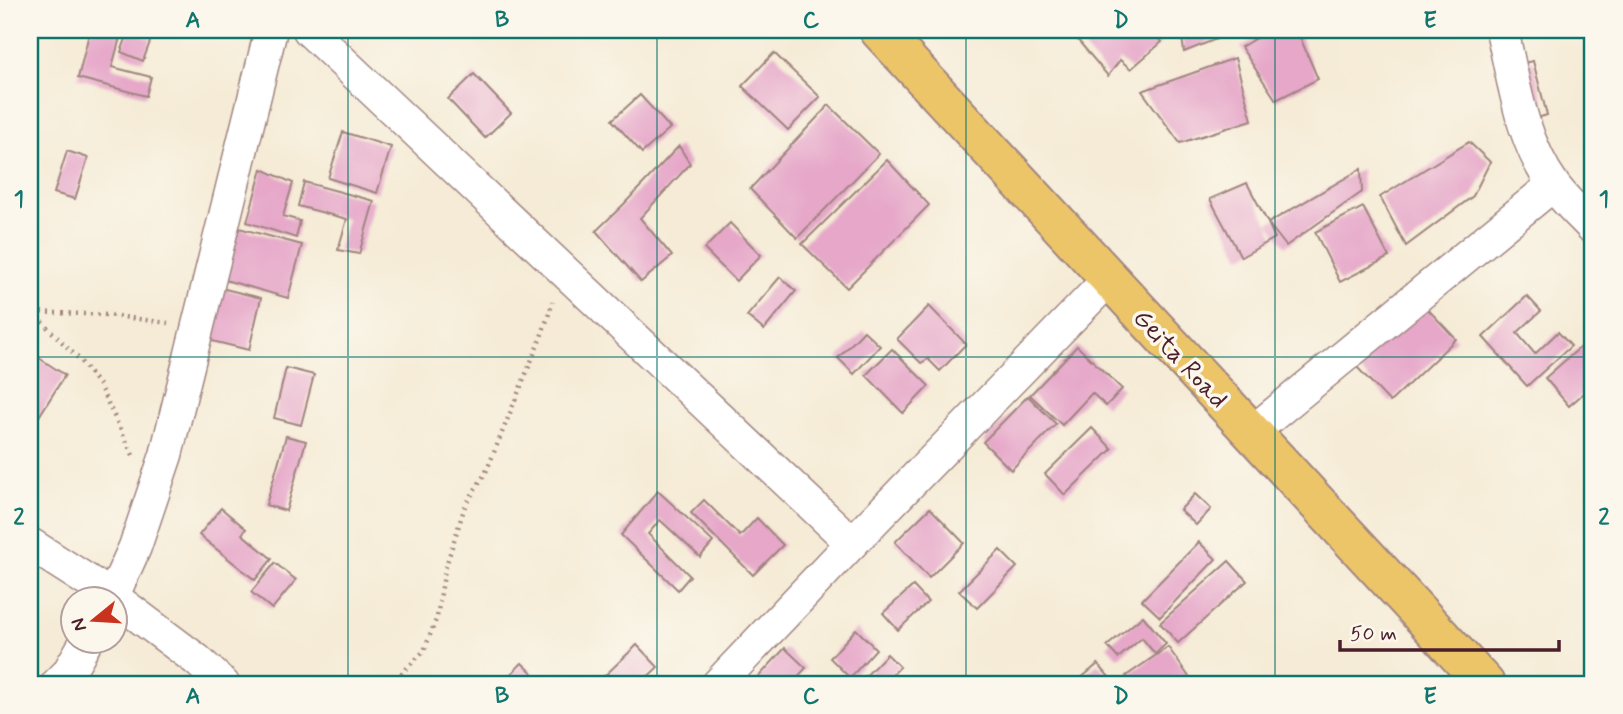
<svg xmlns="http://www.w3.org/2000/svg" width="1623" height="714" viewBox="0 0 1623 714" font-family="Mynerve,sans-serif">
<style>
.building{fill:#e6a7c9}
.lines{fill:none;stroke-linecap:round;stroke-linejoin:round}
.street-casing{stroke:#a08580;stroke-width:35}
.highway-casing{stroke:#a08580;stroke-width:42}
.path{stroke:#a08580;stroke-width:4.5;stroke-dasharray:2 5;stroke-linecap:butt}
.street{stroke:#fff;stroke-width:32}
.highway{stroke:#edc569;stroke-width:38}
.grid{fill:none;stroke:#0f766e;stroke-width:2;stroke-opacity:0.55}
.labels{text-anchor:middle;stroke-width:7;stroke-linejoin:round;paint-order:stroke}
.street-label{font-size:26px;fill:#4a1f2b;stroke:#fbf7ec}
.neatline{fill:none;stroke:#0f766e;stroke-width:2.5}
.grid-label{font-size:23px;text-anchor:middle;font-weight:bold;fill:#0f766e}
</style>
<rect width="100%" height="100%" fill="#fbf7ec"/>
<filter id="ink" filterUnits="userSpaceOnUse"><feTurbulence type="fractalNoise" baseFrequency=".0143" numOctaves="2"/><feDisplacementMap in="SourceGraphic" scale="14" xChannelSelector="R" yChannelSelector="G"/><feConvolveMatrix kernelMatrix="1 2 1 2 8 2 1 2 1" color-interpolation-filters="sRGB"/></filter>
<filter id="wash" filterUnits="userSpaceOnUse"><feTurbulence type="fractalNoise" baseFrequency=".00686" numOctaves="4" result="noise"/><feDisplacementMap in="SourceGraphic" scale="28" xChannelSelector="R" yChannelSelector="G"/><feGaussianBlur stdDeviation="1.57" result="paint"/><feColorMatrix in="noise" values="0 0 0 0 0 0 0 0 0 0 0 0 0 0 0 0 0 1.4 0 .05"/><feComposite in="paint" operator="in"/></filter>
<g filter="url(#wash)">
<rect width="100%" height="100%" fill="#f5ebd6"/>
<g id="blocks">
<!-- building -->
<g class="building">
<path d="M90,30H122L112,67L151,77L146,96L78,78Z"/>
<path d="M1073,30H1152L1162,42L1131,69L1120,60L1108,76L1071,32Z"/>
<path d="M1181,30H1232L1234,32L1184,52Z"/>
<path d="M1269,30H1297L1318,79L1276,100L1241,47Z"/>
<path d="M129,31L151,39L143,61L121,52Z"/>
<path d="M774,53L820,97L788,130L742,86Z"/>
<path d="M1235,58L1252,120L1180,143L1142,91Z"/>
<path d="M1533,61L1547,115L1534,119L1519,64Z"/>
<path d="M474,74L511,113L485,138L448,99Z"/>
<path d="M640,95L670,128L642,153L612,120Z"/>
<path d="M829,105L879,154L797,238L750,189Z"/>
<path d="M343,132L391,147L377,193L328,178Z"/>
<path d="M1469,142L1490,162L1473,196L1406,246L1380,197Z"/>
<path d="M679,146L690,164L640,218L672,256L641,282L596,231L624,204Z"/>
<path d="M67,151L88,158L75,199L54,193Z"/>
<path d="M887,160L929,205L847,288L802,244Z"/>
<path d="M262,169L293,183L283,216L300,221L296,238L247,222Z"/>
<path d="M1361,169L1362,192L1286,246L1268,223L1275,238L1241,257L1210,199L1247,183L1268,223Z"/>
<path d="M304,182L374,201L359,254L338,250L347,219L298,206Z"/>
<path d="M1363,207L1389,257L1340,282L1315,232Z"/>
<path d="M730,223L761,255L736,281L704,249Z"/>
<path d="M239,228L302,245L288,298L225,280Z"/>
<path d="M780,277L796,291L764,330L747,316Z"/>
<path d="M221,288L261,298L249,350L208,340Z"/>
<path d="M1527,296L1541,311L1517,333L1535,354L1558,332L1571,346L1527,386L1483,337Z"/>
<path d="M1421,302L1456,339L1390,402L1356,366Z"/>
<path d="M929,306L966,344L940,371L928,359L921,363L897,339Z"/>
<path d="M864,331L880,346L854,374L838,358Z"/>
<path d="M1593,336V385L1569,406L1545,378Z"/>
<path d="M1077,346L1122,389L1106,406L1092,393L1062,425L1030,395Z"/>
<path d="M892,349L929,386L903,413L866,375Z"/>
<path d="M39,358L65,375L38,418L30,413V373Z"/>
<path d="M286,368L314,375L301,425L274,418Z"/>
<path d="M1028,396L1056,424L1011,470L983,442Z"/>
<path d="M1092,428L1112,449L1065,495L1045,474Z"/>
<path d="M286,436L306,441L286,511L266,505Z"/>
<path d="M658,491L713,542L700,557L660,520L648,534L690,576L678,590L621,535Z"/>
<path d="M1195,494L1211,509L1196,525L1180,510Z"/>
<path d="M704,500L740,536L757,518L783,545L753,575L691,513Z"/>
<path d="M221,508L246,529L242,534L272,559L255,580L199,535Z"/>
<path d="M930,508L964,543L929,578L895,542Z"/>
<path d="M1199,542L1216,559L1160,617L1142,600Z"/>
<path d="M1000,550L1017,567L977,608L959,591Z"/>
<path d="M1229,561L1247,581L1178,643L1160,623Z"/>
<path d="M275,563L296,580L272,609L251,592Z"/>
<path d="M913,586L928,602L898,630L883,613Z"/>
<path d="M1143,616L1166,644L1155,654L1142,638L1118,658L1107,646Z"/>
<path d="M856,629L876,649L850,678L830,658Z"/>
<path d="M637,645L658,667L640,684H596Z"/>
<path d="M1168,647L1194,684H1132L1126,676Z"/>
<path d="M785,648L806,668L791,684H752Z"/>
<path d="M887,654L900,667L883,684H858Z"/>
<path d="M522,663L544,684H515L508,677Z"/>
<path d="M1098,664L1115,684H1074Z"/>
</g>
</g>
</g>
<g filter="url(#ink)">
<use href="#blocks" fill-opacity="0" stroke="#a08580" stroke-width="2"/>
<g class="lines">
<!-- street casing -->
<g class="street-casing">
<g id="street">
<path d="M309,30L852,543"/>
<path d="M1502,30C1514,82 1521,139 1553,184C1564,200 1580,214 1593,228"/>
<path d="M1251,433L1553,185"/>
<path d="M30,544L113,597L197,660L223,684"/>
<path d="M112,598L135,547L166,455L271,30"/>
<path d="M57,684L68,673L87,640"/>
<path d="M718,684L852,543L1109,279"/>
</g>
</g>
<!-- highway casing -->
<g class="highway-casing">
<path id="highway" d="M879,30L1485,684"/>
</g>
<!-- path -->
<g class="path">
<path d="M32,312L78,358L99,385L133,455"/>
<path d="M34,312L108,315L168,323"/>
<path d="M391,684L424,651L437,617L445,569L465,506L486,472L541,337L553,302"/>
</g>
<!-- street -->
<use href="#street" class="street"/>
<!-- highway -->
<use href="#highway" class="highway"/>
</g>
</g>
<!-- grid -->
<path class="grid" d="M348,30V684M657,30V684M966,30V684M1275,30V684M30,357H1593"/>
<g class="labels">
<!-- street labels -->
<g class="street-label">
<text transform="translate(1181 358) rotate(47)" y="9">Geita Road</text>
</g>
</g>
<!-- margin -->
<rect width="1623" height="714" fill="none" stroke="#fbf7ec" stroke-width="77"/>
<!-- north arrow -->
<g transform="translate(94 620) rotate(252)"><circle r="33" fill="#fbf7ec" stroke="#b4a19f" stroke-width="2"/>
<path d="M0-5L12 26L0 18L-12 26Z" fill="#c8321e"/>
<text y="-10" font-size="19" font-weight="bold" text-anchor="middle" fill="#4a1f2b">N</text>
</g>
<!-- scale -->
<path d="M1340 640v10h219v-10" fill="none" stroke="#4a1f2b" stroke-width="3.5"/>
<text x="1350" y="640" font-size="21" fill="#4a1f2b" stroke="#fbf7ec" stroke-width="5" paint-order="stroke">50 m</text>
<rect x="38" y="38" width="1546" height="638" class="neatline"/>
<g class="grid-label">
<text x="193" y="27">A</text>
<text x="502" y="27">B</text>
<text x="811" y="27">C</text>
<text x="1121" y="27">D</text>
<text x="1430" y="27">E</text>
<text x="19" y="206">1</text>
<text x="1604" y="206">1</text>
<text x="19" y="524">2</text>
<text x="1604" y="524">2</text>
<text x="193" y="703">A</text>
<text x="502" y="703">B</text>
<text x="811" y="703">C</text>
<text x="1121" y="703">D</text>
<text x="1430" y="703">E</text>
</g>
</svg>
